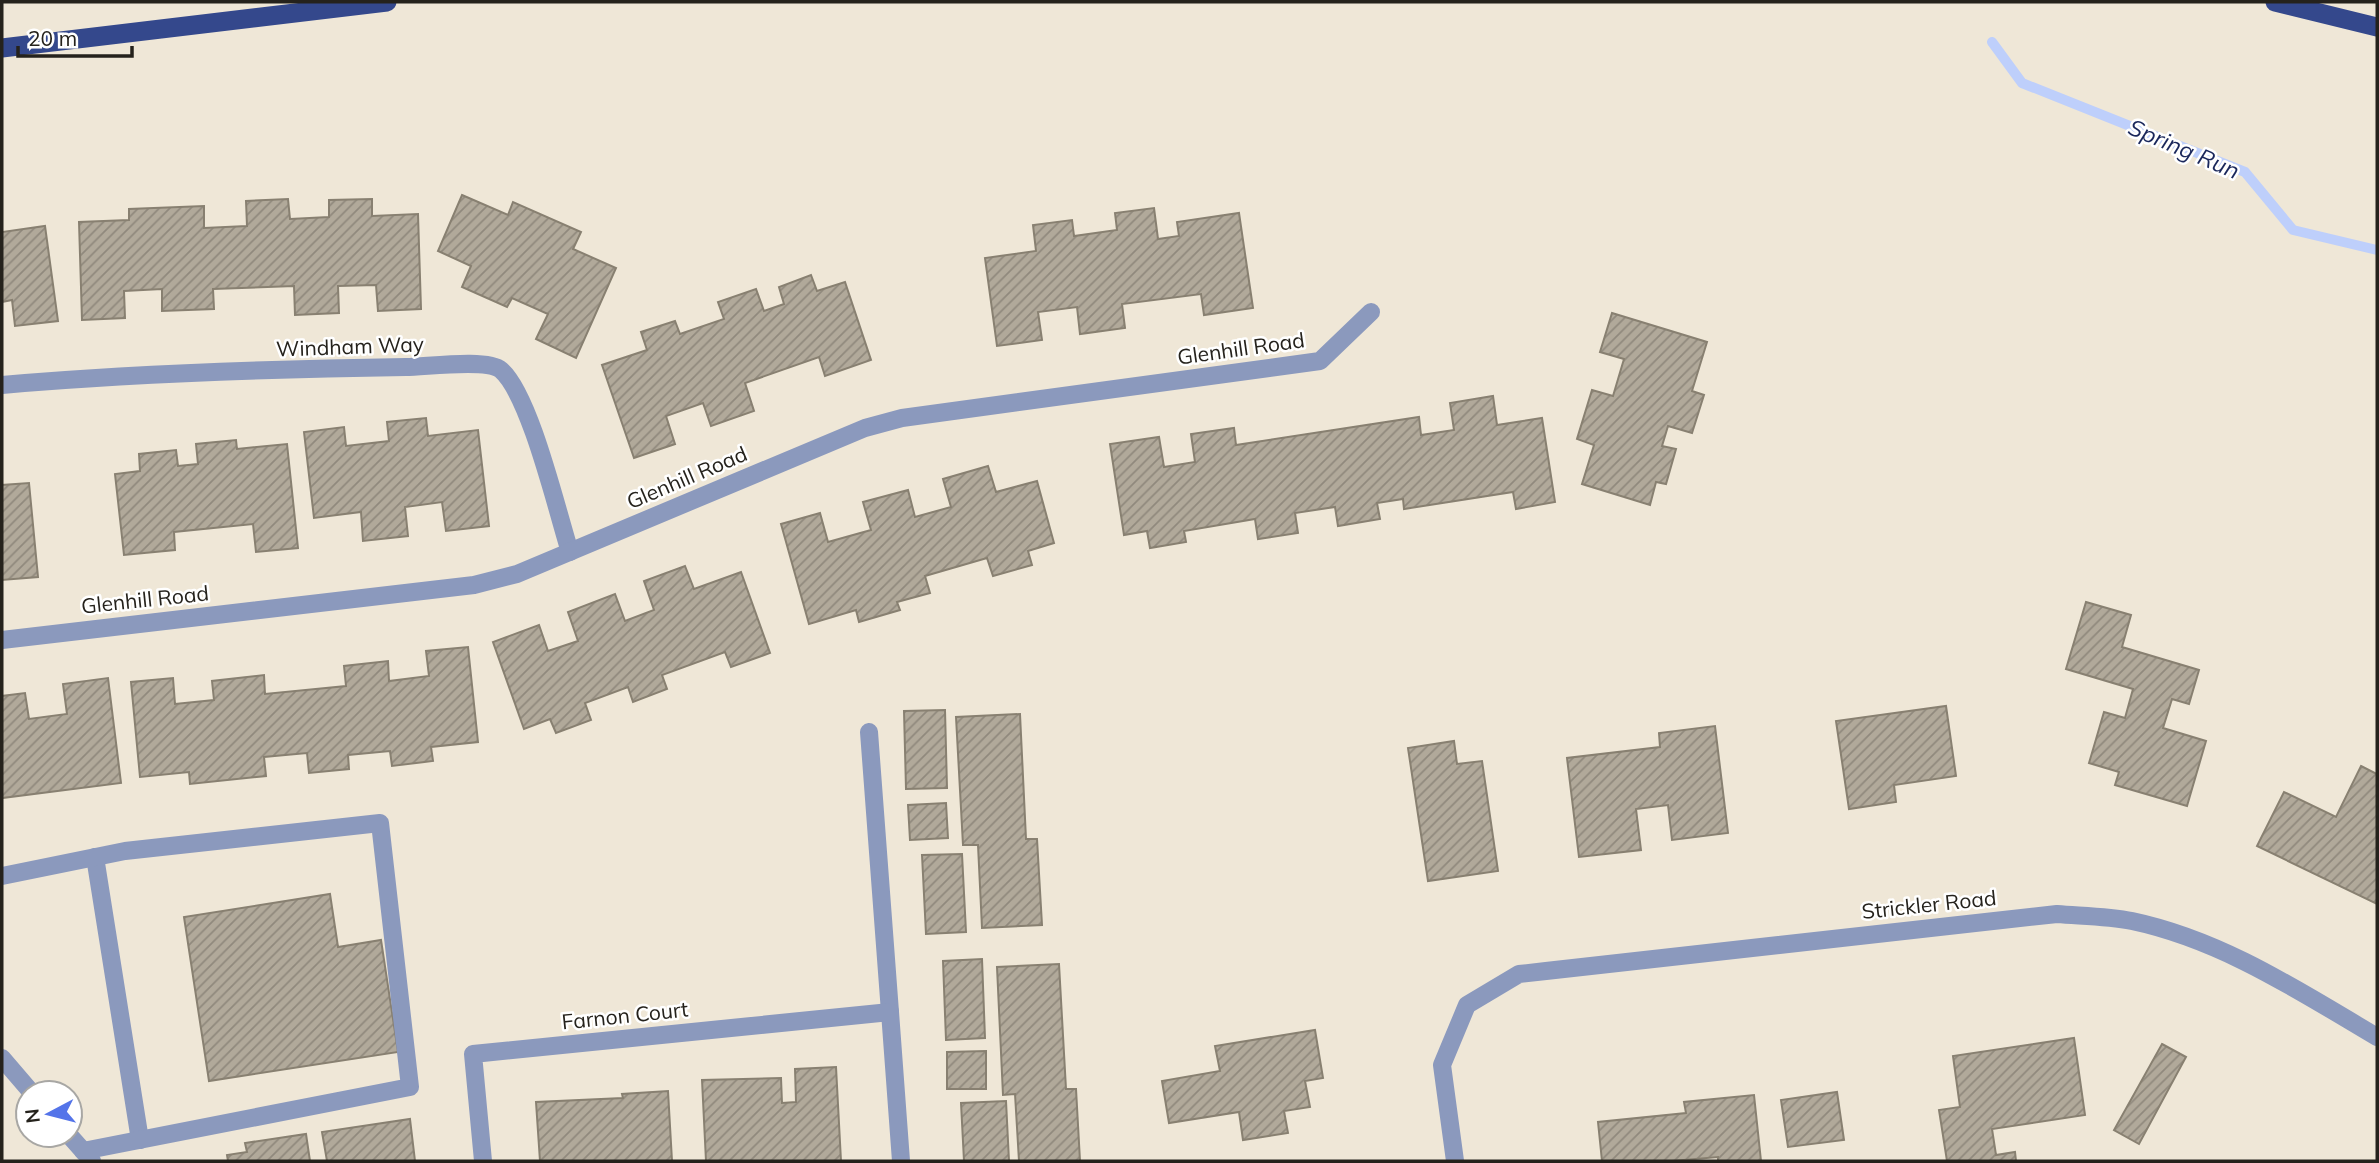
<svg xmlns="http://www.w3.org/2000/svg" width="2379" height="1163" viewBox="0 0 2379 1163" font-family="Mulish,sans-serif">
<style>
.lines{fill:none;stroke-linecap:round;stroke-linejoin:round}
.stream{stroke:#becffb;stroke-width:10}
.building{fill:url(#building-hatch);stroke:#888071;stroke-width:2}
.service{stroke:#8b99bd;stroke-width:18}
.minor{stroke:#8b99bd;stroke-width:18}
.tertiary{stroke:#8b99bd;stroke-width:18}
.trunk{stroke:#34488c;stroke-width:19}
.labels{text-anchor:middle;stroke-width:5;stroke-linejoin:round;paint-order:stroke}
.street-label{font-size:21px;fill:#25221c;stroke:#fff}
.water-label{font-size:23px;font-style:italic;fill:#1a275b;stroke:#fff}
</style>
<defs>
<pattern id="building-hatch" width="6" height="6" patternUnits="userSpaceOnUse" patternTransform="scale(1.75)"><rect width="6" height="6" fill="#b1a99a"/><path d="M-1 1l2-2M0 6l6-6M5 7l2-2" fill="none" stroke="#90897d"/></pattern>
</defs>
<rect width="100%" height="100%" fill="#efe7d7"/>
<g class="lines">
<!-- stream -->
<path class="stream" d="M1992,42L2022,83L2245,172L2293,230L2377,250"/>
</g>
<!-- building -->
<g class="building">
<path d="M462,195L508,215L513,202L581,232L573,249L616,268L576,358L536,339L548,314L512,298L507,307L462,287L471,266L438,251Z"/>
<path d="M288,199L290,219L329,217V200L372,199V216L418,214L421,309L378,311L376,285L338,286L339,313L295,315L294,286L213,289L214,309L162,311V289L124,291L125,318L82,320L79,222L129,220V209L204,206V228L247,226L246,201Z"/>
<path d="M1154,208L1158,239L1179,236L1177,222L1239,213L1253,308L1204,315L1201,294L1122,304L1125,328L1080,334L1077,307L1038,312L1042,340L997,346L985,258L1036,251L1033,225L1072,220L1074,236L1117,230L1115,213Z"/>
<path d="M45,226L58,321L15,326L12,300L2,302V232Z"/>
<path d="M811,275L817,291L845,282L871,360L825,376L819,357L745,383L754,411L711,426L703,403L666,416L675,444L634,458L602,365L647,350L641,332L675,321L680,334L724,319L718,302L756,289L764,311L784,304L779,287Z"/>
<path d="M1612,313L1707,342L1692,391L1704,395L1692,433L1668,426L1662,446L1676,449L1666,484L1656,482L1650,505L1582,484L1594,445L1577,439L1592,390L1613,396L1624,359L1600,352Z"/>
<path d="M1493,396L1497,425L1542,418L1555,502L1516,509L1513,492L1404,509L1403,499L1377,503L1380,519L1338,526L1335,507L1295,513L1298,533L1258,539L1255,519L1184,531L1186,542L1150,548L1147,531L1124,535L1110,444L1159,437L1164,467L1195,462L1191,434L1234,428L1236,445L1419,417L1421,435L1454,430L1450,403Z"/>
<path d="M426,418L428,436L478,430L489,526L446,531L442,502L405,507L408,536L363,541L361,512L314,518L304,432L344,427L346,446L389,441L387,422Z"/>
<path d="M236,440L237,449L287,444L298,548L256,552L253,524L174,532L175,550L124,555L115,474L140,471L139,454L176,450L178,466L198,464L196,444Z"/>
<path d="M988,466L996,492L1037,481L1054,543L1028,551L1032,565L993,576L987,558L925,576L930,593L897,602L900,610L859,622L856,610L809,624L781,524L820,513L828,542L871,530L863,502L908,490L915,517L951,507L943,479Z"/>
<path d="M29,483L38,577L2,580V485Z"/>
<path d="M685,566L694,589L741,572L770,653L731,667L725,652L662,675L667,689L633,702L628,687L585,703L591,720L556,733L550,719L524,729L493,642L539,625L548,651L578,641L568,612L615,594L625,621L654,610L644,581Z"/>
<path d="M2086,602L2131,615L2122,647L2199,670L2189,704L2172,699L2163,728L2206,741L2187,806L2115,785L2119,772L2089,763L2104,712L2125,718L2133,689L2066,669Z"/>
<path d="M468,647L478,742L431,747L433,761L392,766L390,751L348,755L349,769L309,773L307,753L264,757L266,776L190,784L189,772L140,777L131,682L173,678L175,704L214,700L212,681L264,675L265,694L346,686L344,666L388,661L389,681L429,676L426,651Z"/>
<path d="M108,678L121,783L2,798V696L25,693L29,719L67,714L63,684Z"/>
<path d="M1946,706L1956,776L1894,785L1896,802L1849,809L1836,721Z"/>
<path d="M945,710L947,788L906,789L904,711Z"/>
<path d="M1020,714L1026,839H1037L1042,925L982,928L978,845H963L956,717Z"/>
<path d="M1715,726L1728,833L1672,840L1668,805L1636,809L1641,850L1579,857L1567,758L1660,747L1659,733Z"/>
<path d="M1454,741L1457,764L1482,761L1498,871L1428,881L1408,748Z"/>
<path d="M2361,766L2377,774V904L2257,846L2284,792L2336,817Z"/>
<path d="M946,803L948,838L910,840L908,805Z"/>
<path d="M962,854L966,932L926,934L922,855Z"/>
<path d="M330,894L338,947L381,940L398,1052L209,1081L184,917Z"/>
<path d="M982,959L985,1038L946,1040L943,961Z"/>
<path d="M1059,964L1066,1089H1076L1080,1161H1019L1015,1094L1003,1095L997,967Z"/>
<path d="M1315,1030L1323,1078L1305,1081L1310,1107L1284,1111L1288,1133L1243,1140L1239,1112L1169,1123L1162,1081L1220,1071L1215,1046Z"/>
<path d="M2074,1038L2085,1115L1992,1129L1996,1155L2015,1152L2016,1161H1947L1939,1110L1960,1107L1953,1056Z"/>
<path d="M2162,1044L2186,1057L2139,1144L2114,1130Z"/>
<path d="M986,1051V1089H947V1052Z"/>
<path d="M836,1067L841,1161H706L702,1080L781,1078L782,1103L796,1102L795,1069Z"/>
<path d="M668,1091L672,1161H540L536,1102L623,1098L622,1094Z"/>
<path d="M1837,1092L1844,1140L1788,1147L1781,1100Z"/>
<path d="M1754,1095L1761,1161H1718V1157L1672,1161H1602L1598,1122L1686,1113L1684,1102Z"/>
<path d="M1006,1101L1009,1161H964L961,1103Z"/>
<path d="M410,1119L415,1161H327L322,1132Z"/>
<path d="M306,1134L310,1161H228L227,1155L247,1152L245,1143Z"/>
</g>
<g class="lines">
<!-- service -->
<g class="service">
<path d="M95,857L140,1140"/>
<path d="M2,876L125,851L380,823L410,1087L83,1151"/>
</g>
<!-- minor -->
<g class="minor">
<path d="M2,385C136,373 272,369 406,367C426,367 487,358 501,370C530,395 557,511 570,552"/>
<path d="M2,640L474,585L517,574L865,428L902,418L1320,361L1371,312"/>
<path d="M869,732L890,1012"/>
<path d="M483,1161L473,1054L890,1012L901,1161"/>
<path d="M1455,1161L1442,1065L1467,1005L1519,974L1546,971L2057,914C2082,916 2108,916 2132,921C2222,940 2299,991 2377,1037"/>
</g>
<!-- tertiary -->
<g class="tertiary">
<path d="M2,1058L32,1093"/>
<path d="M69,1135L92,1161"/>
</g>
<!-- trunk -->
<g class="trunk">
<path d="M2275,2L2377,27"/>
<path d="M2,48L387,2"/>
</g>
</g>
<g class="labels">
<!-- street labels -->
<g class="street-label">
<text transform="translate(350 347) rotate(-2)" y="7">Windham Way</text>
<text transform="translate(1241 349) rotate(-8)" y="7">Glenhill Road</text>
<text transform="translate(687 478) rotate(-23)" y="7">Glenhill Road</text>
<text transform="translate(145 600) rotate(-6)" y="7">Glenhill Road</text>
<text transform="translate(1929 905) rotate(-6)" y="7">Strickler Road</text>
<text transform="translate(625 1016) rotate(-6)" y="7">Farnon Court</text>
</g>
<!-- water labels -->
<g class="water-label">
<text transform="translate(2184 149) rotate(23)" y="8">Spring Run</text>
</g>
</g>
<!-- border -->
<rect width="2379" height="1163" fill="none" stroke="#25221c" stroke-width="7"/>
<!-- north arrow -->
<g transform="translate(49 1114) rotate(263)"><circle r="33" fill="#ffffff" stroke="#a8a7a4" stroke-width="2"/>
<path d="M0-5L12 26L0 18L-12 26Z" fill="#5474e9"/>
<text y="-10" font-size="19" font-weight="bold" text-anchor="middle" fill="#25221c">N</text>
</g>
<!-- scale -->
<path d="M18 46v10h114v-10" fill="none" stroke="#25221c" stroke-width="3.5"/>
<text x="28" y="46" font-size="21" fill="#25221c" stroke="#ffffff" stroke-width="5" paint-order="stroke">20 m</text>
</svg>
